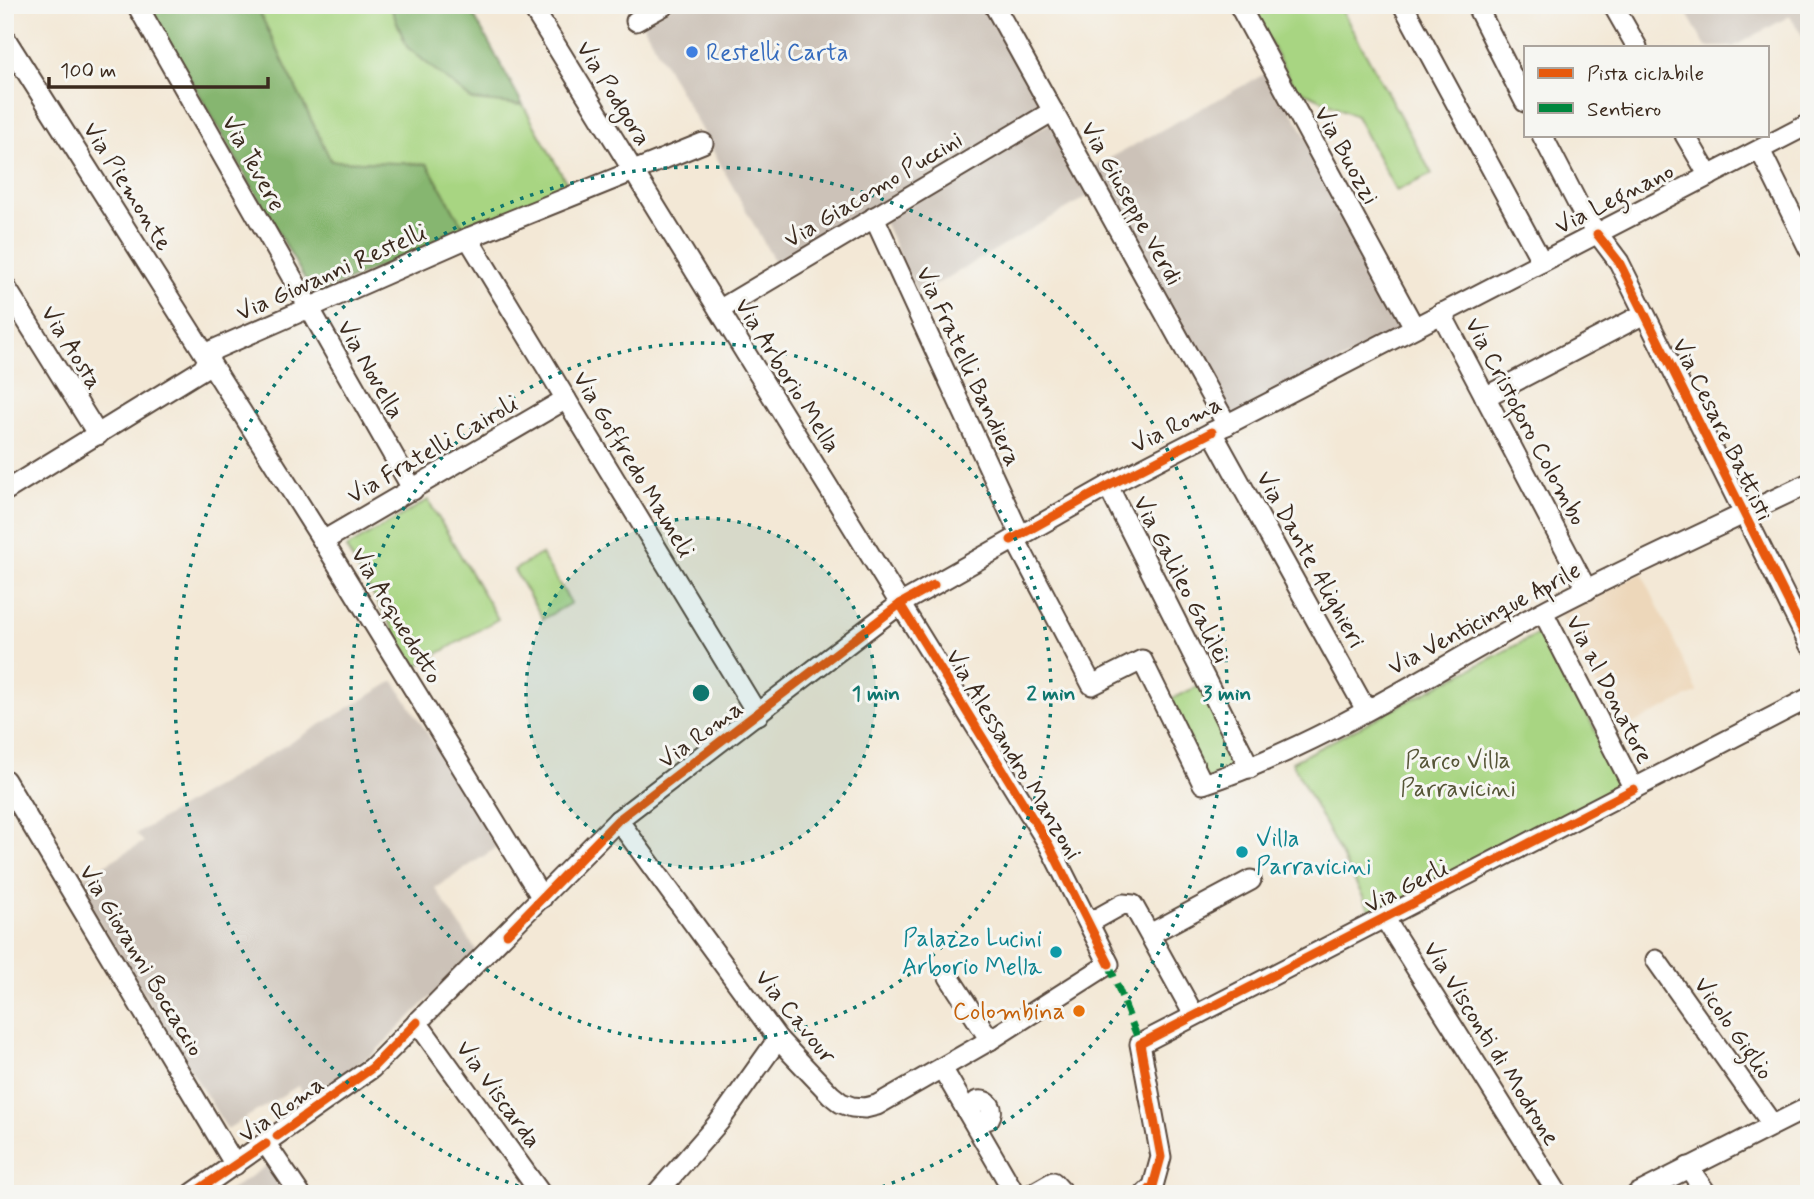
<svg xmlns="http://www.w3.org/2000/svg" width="1814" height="1199" viewBox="0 0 1814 1199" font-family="Mynerve,sans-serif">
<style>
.built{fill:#edd7ba}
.industrial{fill:#ccc2b8}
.green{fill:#a8d582;stroke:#728050;stroke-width:2}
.forest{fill:#86b670;stroke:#607047;stroke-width:2}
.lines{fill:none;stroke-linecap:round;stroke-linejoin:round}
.minor-casing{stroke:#57463a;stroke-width:23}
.minor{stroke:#fff;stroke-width:19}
.quiet{stroke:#00873e;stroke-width:7;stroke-dasharray:14 7;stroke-linecap:butt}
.cycleway-casing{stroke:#f6f6f2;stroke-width:13}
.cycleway{stroke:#e8590c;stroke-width:9}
.ring{fill:none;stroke:#0f766e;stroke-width:3.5;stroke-dasharray:3.5 7}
.shop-dot{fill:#3f7fe0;stroke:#f6f6f2;stroke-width:2.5}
.culture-dot{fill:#0f9aa8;stroke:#f6f6f2;stroke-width:2.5}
.food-dot{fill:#e8710a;stroke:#f6f6f2;stroke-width:2.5}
.labels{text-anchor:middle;stroke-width:6;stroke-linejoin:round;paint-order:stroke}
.shop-label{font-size:24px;fill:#366cbe;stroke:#f6f6f2;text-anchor:start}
.street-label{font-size:24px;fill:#3b2a1e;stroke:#f6f6f2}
.park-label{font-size:24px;fill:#565537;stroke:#f6f6f2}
.culture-label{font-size:24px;fill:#0d838f;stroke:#f6f6f2;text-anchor:start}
.food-label{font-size:24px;fill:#c56008;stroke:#f6f6f2;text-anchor:end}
.centre{fill:#0f766e;stroke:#f6f6f2;stroke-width:3.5}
.ring-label{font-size:21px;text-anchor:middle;font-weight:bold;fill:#0f766e;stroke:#f6f6f2;stroke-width:6;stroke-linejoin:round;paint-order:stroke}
</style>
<rect width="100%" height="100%" fill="#f6f6f2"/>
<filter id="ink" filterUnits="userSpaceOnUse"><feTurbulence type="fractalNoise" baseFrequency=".0143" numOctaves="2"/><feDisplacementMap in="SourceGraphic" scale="14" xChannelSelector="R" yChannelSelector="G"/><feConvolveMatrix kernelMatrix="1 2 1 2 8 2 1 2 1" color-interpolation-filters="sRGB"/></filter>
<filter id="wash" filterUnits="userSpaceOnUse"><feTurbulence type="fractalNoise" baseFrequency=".00686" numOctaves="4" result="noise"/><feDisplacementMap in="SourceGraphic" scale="28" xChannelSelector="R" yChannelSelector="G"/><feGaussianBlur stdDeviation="1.57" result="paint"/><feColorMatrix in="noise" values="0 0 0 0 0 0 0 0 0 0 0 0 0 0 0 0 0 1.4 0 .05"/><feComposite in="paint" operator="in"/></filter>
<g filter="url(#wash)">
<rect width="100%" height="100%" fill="#f3e8d6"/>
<!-- built -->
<path class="built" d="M1642,573L1698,692L1620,730L1559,613Z"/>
<!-- industrial -->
<g class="industrial">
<path d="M674,5H989L1045,108L778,268L642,23Z"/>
<path d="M1682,5H1809V46L1790,16L1733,47H1706Z"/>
<path d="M1270,71L1409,325L1228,420L1090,169Z"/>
<path d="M1050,123L1090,195L918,295L883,220Z"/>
<path d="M394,681L499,846L435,888L477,951L372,1055L306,1098L298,1086L227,1129L75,882L144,842L136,834Z"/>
<path d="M268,1165L288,1194H224Z"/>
</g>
<!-- green -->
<g class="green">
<path d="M256,5H390L407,47L471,99L523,105L569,187L465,230L427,164L331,161Z"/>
<path d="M1274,5H1339L1432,174L1396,191L1356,116L1294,87L1255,15Z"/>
<path d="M428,500L498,619L415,667L346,548Z"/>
<path d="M541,554L571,603L543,619L514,570Z"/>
<path d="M1543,631L1624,785L1373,916L1292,762Z"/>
<path d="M1203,684L1246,767L1205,780L1167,701Z"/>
</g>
<!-- forest -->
<g class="forest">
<path d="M148,5H256L331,161L427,164L465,230L314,295Z"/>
<path d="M390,5H468L523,105L472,100L407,47Z"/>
</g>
</g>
<g filter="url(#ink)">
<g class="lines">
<!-- minor casing -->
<g class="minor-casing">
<g id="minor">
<path d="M137,5L413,490"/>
<path d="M531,5L1049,845L1109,964L990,1040L877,1105L865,1108L852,1107L841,1103L831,1095L778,1039L618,820"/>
<path d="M994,5L1227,425"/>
<path d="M1239,5L1414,327"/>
<path d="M1403,5L1542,262"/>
<path d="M1476,5L1525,102"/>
<path d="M1613,5L1637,47"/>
<path d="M636,21L665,5"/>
<path d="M5,38L323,541L542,898"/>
<path d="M1542,135L1583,214L1619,262L1809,644"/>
<path d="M1685,135L1709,176"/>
<path d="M1760,150L1809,249"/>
<path d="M874,217L1020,535"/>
<path d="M468,238L758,715"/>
<path d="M5,286L98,435"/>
<path d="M719,310L1053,111"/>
<path d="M1441,313L1587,590"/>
<path d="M1485,397L1644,314"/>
<path d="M1212,432L1366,710"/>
<path d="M1108,486L1250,768"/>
<path d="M5,491L203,369L213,350L468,238L703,143"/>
<path d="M1015,539L1092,685L1142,660L1203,784C1323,745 1431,672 1542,612C1629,566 1720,526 1809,483"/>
<path d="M323,541L566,399"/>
<path d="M1543,612L1634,789"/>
<path d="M5,780L235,1165"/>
<path d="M1385,919L1558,1194"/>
<path d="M1089,923L1123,904L1133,905L1194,1015"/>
<path d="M1150,934L1251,880"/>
<path d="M1656,960L1772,1124"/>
<path d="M949,977L990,1040"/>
<path d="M417,1022L541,1194"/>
<path d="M942,1068L1015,1194"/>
<path d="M968,1112L977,1101C989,1099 995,1109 989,1119L975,1123"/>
<path d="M266,1144L300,1194"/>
<path d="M1688,1167L1707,1194"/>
<path d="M192,1194L372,1068L618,820L900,604L1108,486L1809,124"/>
<path d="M656,1194L719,1122L778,1039"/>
<path d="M1032,1194L1053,1182L1064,1194"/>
<path d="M1145,1194L1153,1186L1161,1157L1140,1044L1809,698"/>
<path d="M1637,1194L1809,1107"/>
</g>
</g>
<!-- minor -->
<use href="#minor" class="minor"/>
<!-- quiet -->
<path class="quiet" d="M1109,964L1140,1044"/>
<!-- cycleway casing -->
<g class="cycleway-casing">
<g id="cycleway">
<path d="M1597,234L1619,262L1809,644"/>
<path d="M1011,540L1108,486L1212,432"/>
<path d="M900,604L1049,845L1109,964"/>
<path d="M507,934L618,820L900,604L934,585"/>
<path d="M277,1136L372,1068L417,1022"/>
<path d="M192,1194L266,1144"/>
<path d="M1145,1194L1153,1186L1161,1157L1140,1044L1634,789"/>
</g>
</g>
<!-- cycleway -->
<use href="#cycleway" class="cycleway"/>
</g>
</g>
<!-- distance rings -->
<circle cx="701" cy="693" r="175" fill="#0f766e" fill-opacity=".12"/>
<g class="ring">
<circle cx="701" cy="693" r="175"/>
<circle cx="701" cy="693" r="350"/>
<path d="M538 1193A526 526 0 1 1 864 1193"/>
</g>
<!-- markers -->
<circle class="shop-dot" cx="692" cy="52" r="7"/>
<g class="culture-dot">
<circle cx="1242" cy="852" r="7"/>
<circle cx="1056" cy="952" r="7"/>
</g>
<circle class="food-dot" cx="1079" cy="1011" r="7"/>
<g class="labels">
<!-- shop labels -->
<g class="shop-label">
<text x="706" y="60">Restelli Carta</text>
</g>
<!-- street labels -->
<g class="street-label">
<text transform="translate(614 93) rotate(58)" y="8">Via Podgora</text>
<text transform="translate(1347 155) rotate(61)" y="8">Via Buozzi</text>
<text transform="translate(254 163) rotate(61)" y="8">Via Tevere</text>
<text transform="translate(128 186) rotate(58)" y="8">Via Piemonte</text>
<text transform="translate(873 189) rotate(-31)" y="8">Via Giacomo Puccini</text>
<text transform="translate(1614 198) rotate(-27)" y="8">Via Legnano</text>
<text transform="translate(1132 203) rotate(61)" y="8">Via Giuseppe Verdi</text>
<text transform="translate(331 272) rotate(-24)" y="8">Via Giovanni Restelli</text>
<text transform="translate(72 347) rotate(58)" y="8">Via Aosta</text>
<text transform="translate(969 366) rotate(65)" y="8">Via Fratelli Bandiera</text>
<text transform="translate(371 369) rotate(60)" y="8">Via Novella</text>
<text transform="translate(788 375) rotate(58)" y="8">Via Arborio Mella</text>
<text transform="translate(1526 421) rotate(62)" y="8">Via Cristoforo Colombo</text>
<text transform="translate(1176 424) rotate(-27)" y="8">Via Roma</text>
<text transform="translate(1723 429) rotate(64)" y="8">Via Cesare Battisti</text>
<text transform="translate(432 449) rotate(-30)" y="8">Via Fratelli Cairoli</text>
<text transform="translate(634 464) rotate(59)" y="8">Via Goffredo Mameli</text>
<text transform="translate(1311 559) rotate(61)" y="8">Via Dante Alighieri</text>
<text transform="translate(1182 579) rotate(63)" y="8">Via Galileo Galilei</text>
<text transform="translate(397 615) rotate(59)" y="8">Via Acquedotto</text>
<text transform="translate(1484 618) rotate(-28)" y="8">Via Venticinque Aprile</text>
<text transform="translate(1610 689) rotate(63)" y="8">Via al Donatore</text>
<text transform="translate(700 734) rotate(-36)" y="8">Via Roma</text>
<text transform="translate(1014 754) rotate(59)" y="8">Via Alessandro Manzoni</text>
<text transform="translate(1406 886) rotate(-27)" y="8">Via Gerli</text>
<text transform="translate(142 960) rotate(59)" y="8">Via Giovanni Boccaccio</text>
<text transform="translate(796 1016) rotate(51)" y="8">Via Cavour</text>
<text transform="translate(1734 1028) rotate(55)" y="8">Vicolo Giglio</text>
<text transform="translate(1492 1043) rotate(58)" y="8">Via Visconti di Modrone</text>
<text transform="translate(499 1094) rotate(54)" y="8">Via Viscarda</text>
<text transform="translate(281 1109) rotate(-35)" y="8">Via Roma</text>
</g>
<!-- park labels -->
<g class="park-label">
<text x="1458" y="768">Parco Villa<tspan x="1458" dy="28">Parravicini</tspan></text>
</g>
<!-- culture labels -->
<g class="culture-label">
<text x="1256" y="846">Villa<tspan x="1256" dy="28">Parravicini</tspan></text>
<text x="1042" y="946" text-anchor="end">Palazzo Lucini<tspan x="1042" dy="28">Arborio Mella</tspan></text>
</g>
<!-- food labels -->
<g class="food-label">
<text x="1065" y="1019">Colombina</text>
</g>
</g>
<circle cx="701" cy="693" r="10" class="centre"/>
<g class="ring-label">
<text x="876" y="700">1 min</text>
<text x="1051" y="700">2 min</text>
<text x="1227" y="700">3 min</text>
</g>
<!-- margin -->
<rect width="1814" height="1199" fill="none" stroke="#f6f6f2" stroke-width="28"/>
<!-- legend -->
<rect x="1524" y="46" width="245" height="91" fill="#f6f6f2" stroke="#aba49d" stroke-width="2"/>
<rect x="1538" y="68" width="35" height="10" fill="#e8590c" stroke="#aba49d" stroke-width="2"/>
<text x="1587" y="80" font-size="21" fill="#3b2a1e">Pista ciclabile</text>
<rect x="1538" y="103" width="35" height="10" fill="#00873e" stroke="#aba49d" stroke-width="2"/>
<text x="1587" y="116" font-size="21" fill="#3b2a1e">Sentiero</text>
<!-- scale -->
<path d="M49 77v10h219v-10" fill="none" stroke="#3b2a1e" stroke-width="3.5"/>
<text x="60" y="77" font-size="21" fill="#3b2a1e" stroke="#f6f6f2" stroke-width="5" paint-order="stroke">100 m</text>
</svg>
